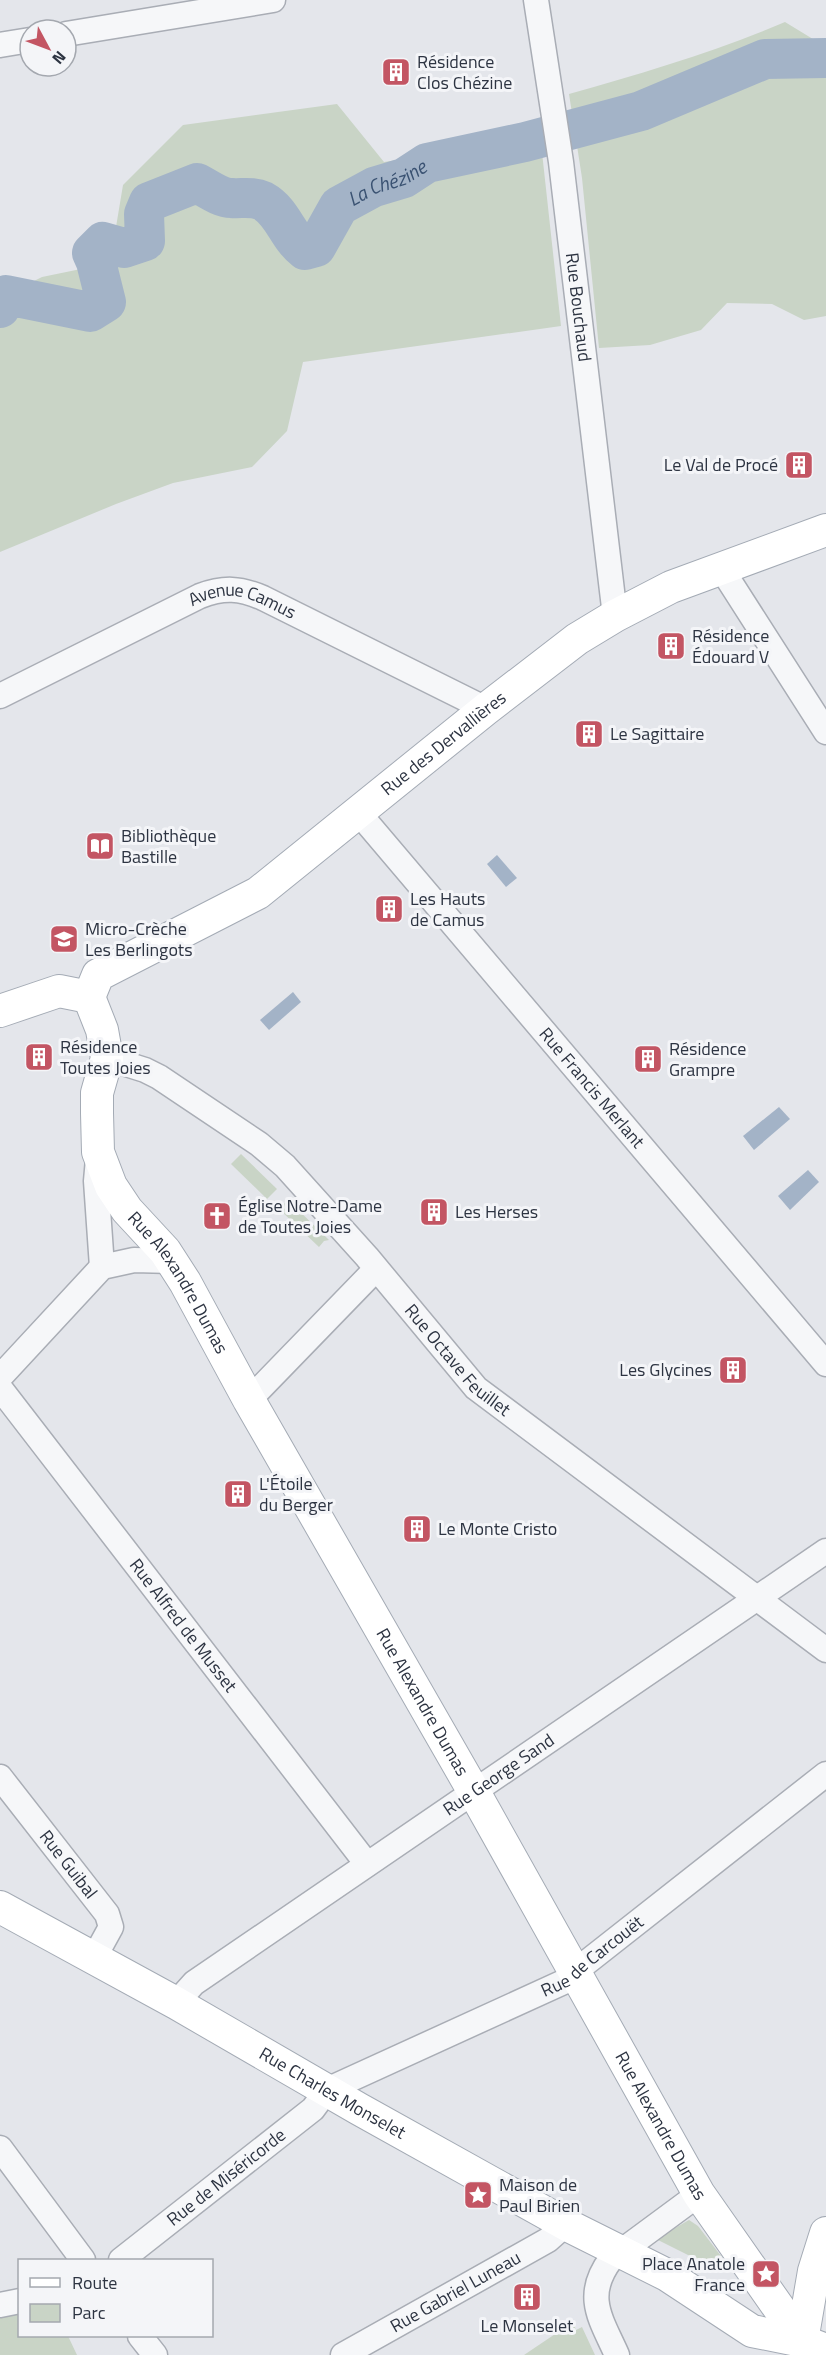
<svg xmlns="http://www.w3.org/2000/svg" width="826" height="2355" viewBox="0 0 826 2355" font-family="'Titillium Web',sans-serif">
<style>
.green{fill:#c9d4c6}
.water{fill:#a3b3c7}
.lines{fill:none;stroke-linecap:round;stroke-linejoin:round}
.river{stroke:#a3b3c7;stroke-width:40}
.minor-casing{stroke:#a9adb5;stroke-width:27}
.major-casing{stroke:#a4abb5;stroke-width:34}
.minor{stroke:#f6f7f9;stroke-width:24}
.major{stroke:#fff;stroke-width:32}
.labels{text-anchor:middle;stroke-width:6;stroke-linejoin:round;paint-order:stroke}
.poi-label{font-size:18px;fill:#2d3442;stroke:#f4f5f8;text-anchor:start}
.street-label{font-size:18px;fill:#2d3442;stroke:#f4f5f8}
.water-label{font-size:20px;font-style:italic;fill:#3a5272;stroke:#f4f5f8}
</style>
<rect width="100%" height="100%" fill="#e4e6eb"/>
<!-- green -->
<g class="green">
<path d="M785,22L826,47V316L804,320L772,304L727,303L701,330L650,345L599,348L582,178L569,94C643,73 715,52 785,22Z"/>
<path d="M337,104L384,162L506,143L540,134L561,326L303,362L287,431L252,467L173,483L116,504L0,552V298L42,277L110,263L123,185L183,125Z"/>
<path d="M241,1154L277,1189L267,1199L231,1164Z"/>
<path d="M288,1200L329,1240L324,1241L319,1247L279,1209Z"/>
<path d="M689,2220L698,2226L721,2256L722,2259C716,2266 712,2266 704,2263L656,2239Z"/>
<path d="M19,2314L20,2336H68L77,2355H0V2317Z"/>
<path d="M573,2322L576,2330L582,2327L595,2355H524Z"/>
</g>
<!-- water -->
<g class="water">
<path d="M497,855L517,878L506,887L487,864Z"/>
<path d="M293,992L301,1002L269,1030L260,1020Z"/>
<path d="M779,1107L790,1119L754,1150L743,1136Z"/>
<path d="M808,1170L819,1182L790,1210L778,1196Z"/>
</g>
<g class="lines">
<!-- river -->
<path class="river" id="s1" d="M0,308L6,295L90,312L106,302L96,262L92,253L103,242L124,248L145,241L144,214L149,202L197,183C207,188 220,198 231,198C241,199 252,196 263,201C283,212 287,236 305,250L316,247L339,206L374,187L404,178L427,163L525,142L641,111L765,59L826,58"/>
<!-- minor casing -->
<g class="minor-casing">
<g id="minor">
<path id="s2" d="M536,0L561,162L615,616"/>
<path d="M66,34L273,0"/>
<path d="M0,45L30,40"/>
<path d="M721,568L826,732"/>
<path id="s3" d="M0,696L200,596C224,587 240,588 263,598L486,709"/>
<path id="s4" d="M357,811L826,1364"/>
<path id="s5" d="M107,1058L145,1070L159,1077L259,1144L285,1166L367,1257L476,1388L826,1650"/>
<path d="M98,1159L96,1181L102,1267"/>
<path d="M0,1377L102,1267L134,1260L172,1261"/>
<path id="s6" d="M0,1388L367,1864"/>
<path d="M249,1400L376,1269"/>
<path id="s7" d="M0,1777L107,1914L111,1927L94,1958"/>
<path id="s8" d="M176,2003L194,1983L826,1551"/>
<path d="M0,2148L83,2260"/>
<path id="s9" d="M121,2260L313,2109L327,2090L568,1980L582,1966L826,1774"/>
<path d="M0,2305L20,2301"/>
<path d="M140,2336L155,2355"/>
<path id="s10" d="M343,2355L548,2240L566,2224"/>
<path d="M617,2355C601,2319 583,2296 611,2259L699,2194"/>
</g>
</g>
<!-- major casing -->
<g class="major-casing">
<g id="major">
<path id="s11" d="M89,997L102,1030L107,1058L97,1093V1113L98,1152L111,1186L127,1210L165,1251L185,1282L249,1400L474,1792L699,2194L802,2341"/>
<path id="s12" d="M89,997L98,975L258,893L486,709L577,639L615,616L671,587L826,530"/>
<path d="M0,1011L59,991L89,997"/>
<path id="s13" d="M0,1907L176,2003L359,2109L569,2226L667,2275L752,2331L802,2341L826,2350"/>
<path d="M802,2341L814,2271L826,2233"/>
</g>
</g>
<!-- minor -->
<use href="#minor" class="minor"/>
<!-- major -->
<use href="#major" class="major"/>
</g>
<!-- icons -->
<defs>
<g id="building-square" transform="scale(1.5)"><rect x="-9" y="-9" width="18" height="18" rx="4" fill="#c35563" stroke="#f4f5f8"/><path d="M-4-6H4V6H1V3H-1V6H-4ZM-2.5-4.3h1.7v1.8h-1.7ZM.8-4.3h1.7v1.8H.8ZM-2.5-1h1.7V.8h-1.7ZM.8-1h1.7V.8H.8Z" fill="#fff"/></g>
<g id="library-square" transform="scale(1.5)"><rect x="-9" y="-9" width="18" height="18" rx="4" fill="#c35563" stroke="#f4f5f8"/><path d="M-6-4Q-3-5.5-.7-3.5V5Q-3 3-6 4ZM6-4Q3-5.5 .7-3.5V5Q3 3 6 4Z" fill="#fff"/></g>
<g id="school-square" transform="scale(1.5)"><rect x="-9" y="-9" width="18" height="18" rx="4" fill="#c35563" stroke="#f4f5f8"/><path d="M0-5L7-2L0 1L-7-2ZM-4 1L0 2.5L4 1V4Q0 6-4 4Z" fill="#fff"/></g>
<g id="church-square" transform="scale(1.5)"><rect x="-9" y="-9" width="18" height="18" rx="4" fill="#c35563" stroke="#f4f5f8"/><path d="M-1.2-6h2.4v3.5h3.3v2.4h-3.3V6h-2.4V-.1h-3.3v-2.4h3.3Z" fill="#fff"/></g>
<g id="sight-square" transform="scale(1.5)"><rect x="-9" y="-9" width="18" height="18" rx="4" fill="#c35563" stroke="#f4f5f8"/><path d="M0-6L1.8-2.2L6-1.7L2.9 1.2L3.7 5.4L0 3.3L-3.7 5.4L-2.9 1.2L-6-1.7L-1.8-2.2Z" fill="#fff"/></g>
</defs>
<g fill-rule="evenodd">
<use href="#building-square" x="396" y="72"/>
<use href="#building-square" x="799" y="465"/>
<use href="#building-square" x="671" y="646"/>
<use href="#building-square" x="589" y="734"/>
<use href="#library-square" x="100" y="846"/>
<use href="#building-square" x="389" y="909"/>
<use href="#school-square" x="64" y="939"/>
<use href="#building-square" x="39" y="1057"/>
<use href="#building-square" x="648" y="1059"/>
<use href="#building-square" x="434" y="1212"/>
<use href="#church-square" x="217" y="1216"/>
<use href="#building-square" x="733" y="1370"/>
<use href="#building-square" x="238" y="1494"/>
<use href="#building-square" x="417" y="1529"/>
<use href="#sight-square" x="478" y="2195"/>
<use href="#sight-square" x="766" y="2274"/>
<use href="#building-square" x="527" y="2297"/>
</g>
<g class="labels">
<!-- poi labels -->
<g class="poi-label">
<text x="417" y="68">Résidence<tspan x="417" dy="21">Clos Chézine</tspan></text>
<text x="778" y="471" text-anchor="end">Le Val de Procé</text>
<text x="692" y="642">Résidence<tspan x="692" dy="21">Édouard V</tspan></text>
<text x="610" y="740">Le Sagittaire</text>
<text x="121" y="842">Bibliothèque<tspan x="121" dy="21">Bastille</tspan></text>
<text x="410" y="905">Les Hauts<tspan x="410" dy="21">de Camus</tspan></text>
<text x="85" y="935">Micro-Crèche<tspan x="85" dy="21">Les Berlingots</tspan></text>
<text x="60" y="1053">Résidence<tspan x="60" dy="21">Toutes Joies</tspan></text>
<text x="669" y="1055">Résidence<tspan x="669" dy="21">Grampre</tspan></text>
<text x="238" y="1212">Église Notre-Dame<tspan x="238" dy="21">de Toutes Joies</tspan></text>
<text x="455" y="1218">Les Herses</text>
<text x="712" y="1376" text-anchor="end">Les Glycines</text>
<text x="259" y="1490">L'Étoile<tspan x="259" dy="21">du Berger</tspan></text>
<text x="438" y="1535">Le Monte Cristo</text>
<text x="499" y="2191">Maison de<tspan x="499" dy="21">Paul Birien</tspan></text>
<text x="745" y="2270" text-anchor="end">Place Anatole<tspan x="745" dy="21">France</tspan></text>
<text x="527" y="2332" text-anchor="middle">Le Monselet</text>
</g>
<!-- street labels -->
<g class="street-label">
<text dy="6" stroke="none"><textPath href="#s2" startOffset="310">Rue Bouchaud</textPath></text>
<text dy="6" stroke="none"><textPath href="#s3" startOffset="268">Avenue Camus</textPath></text>
<text dy="6" stroke="none"><textPath href="#s12" startOffset="442">Rue des Dervallières</textPath></text>
<text dy="6" stroke="none"><textPath href="#s4" startOffset="363">Rue Francis Merlant</textPath></text>
<text dy="6" stroke="none"><textPath href="#s11" startOffset="314">Rue Alexandre Dumas</textPath></text>
<text dy="6" stroke="none"><textPath href="#s5" startOffset="470">Rue Octave Feuillet</textPath></text>
<text dy="6" stroke="none"><textPath href="#s6" startOffset="300">Rue Alfred de Musset</textPath></text>
<text dy="6" stroke="none"><textPath href="#s11" startOffset="800">Rue Alexandre Dumas</textPath></text>
<text dy="6" stroke="none"><textPath href="#s8" startOffset="396">Rue George Sand</textPath></text>
<text dy="6" stroke="none"><textPath href="#s7" startOffset="111">Rue Guibal</textPath></text>
<text dy="6" stroke="none"><textPath href="#s9" startOffset="566">Rue de Carcouët</textPath></text>
<text dy="6" stroke="none"><textPath href="#s13" startOffset="381">Rue Charles Monselet</textPath></text>
<text dy="6" stroke="none"><textPath href="#s11" startOffset="1286">Rue Alexandre Dumas</textPath></text>
<text dy="6" stroke="none"><textPath href="#s9" startOffset="134">Rue de Miséricorde</textPath></text>
<text dy="6" stroke="none"><textPath href="#s10" startOffset="129">Rue Gabriel Luneau</textPath></text>
</g>
<!-- water labels -->
<g class="water-label">
<text dy="7" stroke="none"><textPath href="#s1" startOffset="568">La Chézine</textPath></text>
</g>
</g>
<!-- legend -->
<rect x="18" y="2259" width="195" height="78" fill="#f4f5f8" stroke="#a4a8af" stroke-width="1.5"/>
<rect x="30" y="2278" width="30" height="9" fill="#ffffff" stroke="#a4a8af" stroke-width="1.5"/>
<text x="72" y="2289" font-size="18" fill="#2d3442">Route</text>
<rect x="30" y="2304" width="30" height="18" fill="#c9d4c6" stroke="#a4a8af" stroke-width="1.5"/>
<text x="72" y="2319" font-size="18" fill="#2d3442">Parc</text>
<!-- north arrow -->
<g transform="translate(48 48) rotate(131)"><circle r="28" fill="#f4f5f8" stroke="#a4a8af" stroke-width="1.5"/>
<path d="M0-4.5L10 22L0 15L-10 22Z" fill="#c35563"/>
<text y="-9" font-size="16" font-weight="bold" text-anchor="middle" fill="#2d3442">N</text>
</g>
</svg>
